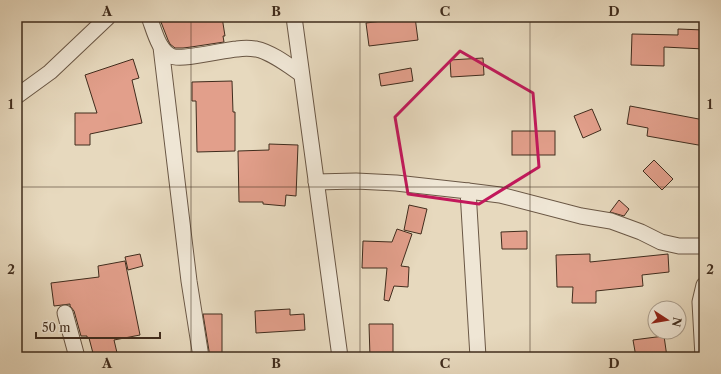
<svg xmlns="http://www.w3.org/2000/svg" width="721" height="374" viewBox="0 0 721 374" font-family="'Libre Caslon Text',serif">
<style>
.building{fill:#e29f8b;stroke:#402c1d}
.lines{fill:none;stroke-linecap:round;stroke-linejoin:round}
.street-casing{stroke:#6a5745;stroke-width:17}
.street{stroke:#efe6d5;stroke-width:15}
.marked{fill:none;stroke:#c2185b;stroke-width:3;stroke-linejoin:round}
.grid{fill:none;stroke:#402c1d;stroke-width:1;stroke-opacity:0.55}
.neatline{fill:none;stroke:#402c1d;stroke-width:1.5}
.grid-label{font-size:13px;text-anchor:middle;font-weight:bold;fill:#402c1d}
</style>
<rect width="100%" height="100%" fill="#e7d9be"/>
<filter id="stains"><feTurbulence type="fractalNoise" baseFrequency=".005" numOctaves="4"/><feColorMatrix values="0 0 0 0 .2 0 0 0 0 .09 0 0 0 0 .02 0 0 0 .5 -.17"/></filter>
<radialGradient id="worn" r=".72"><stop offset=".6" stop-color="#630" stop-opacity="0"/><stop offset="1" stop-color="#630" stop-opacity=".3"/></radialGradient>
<!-- building -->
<g class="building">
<path d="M159,17H222L225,36H223L224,42L191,47L183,48H175L170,44L168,40Z"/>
<path d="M415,17L418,40L369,46L366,23Z"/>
<path d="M678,29L704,30V49L664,47V66L631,65L632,34L678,35Z"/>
<path d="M483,58L484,75L451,77L450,60Z"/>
<path d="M133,59L139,78L132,80L142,123L90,134V145H75V113H97L85,75Z"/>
<path d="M411,68L413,81L381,86L379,74Z"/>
<path d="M232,81L233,112H235V151L197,152L196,101H192V82Z"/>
<path d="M630,106L704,120V146L647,136L648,128L627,124Z"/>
<path d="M592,109L601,130L583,138L574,116Z"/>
<rect x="512" y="131" width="43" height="24"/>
<path d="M269,144L298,145L296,196L286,195L285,206L263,204V202H239L238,151L269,150Z"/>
<path d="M654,160L673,179L662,190L643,171Z"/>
<path d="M619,200L629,209L624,216L610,212Z"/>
<path d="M409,205L427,209L421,234L404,230Z"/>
<path d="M397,229L412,234L401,266L409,267L408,287L394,286L389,301L384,300L387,268H362L363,241L392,242Z"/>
<path d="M527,231V249H502L501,232Z"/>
<path d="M140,254L143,266L128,270L125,257Z"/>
<path d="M590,254V262L668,254L669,272L642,275L643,286L596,291V303H572L573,287H557L556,255Z"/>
<path d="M125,261L140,335L114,340L118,357H94L89,338H87V336H81L74,311L70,306V304L54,306L51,283L99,277L98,266Z"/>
<path d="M290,309V315L304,314L305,330L256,333L255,311Z"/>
<path d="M203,314H222V357H210Z"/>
<path d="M369,324H393V357H370Z"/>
<path d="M664,336L667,357H636L633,340Z"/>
</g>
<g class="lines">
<!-- street casing -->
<g class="street-casing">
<g id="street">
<path d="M149,17C154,29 158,50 171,56C181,61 223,50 237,49C243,48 250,48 256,49C271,52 288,65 301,74"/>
<path d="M294,17L340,357"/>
<path d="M161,47L189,281L201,357"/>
<path d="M17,96L50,72L108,17"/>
<path d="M316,182L356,181L396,183L468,191L478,357"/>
<path d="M468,191L500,195L581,216L611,221L641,232L661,242L679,246H704"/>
<path d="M65,313L77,357"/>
<path d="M703,357L700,302L704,285"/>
</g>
</g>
<!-- street -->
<use href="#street" class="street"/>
</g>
<!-- marked area -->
<path class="marked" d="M460,51L533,93L539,167L479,204L408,194L395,117Z"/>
<!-- grid -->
<path class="grid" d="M191,17V357M360,17V357M530,17V357M17,187H704"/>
<!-- margin -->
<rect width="721" height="374" fill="none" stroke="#e7d9be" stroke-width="44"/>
<!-- north arrow -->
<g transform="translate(667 320) rotate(102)"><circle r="19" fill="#efe6d5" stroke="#a99c8b"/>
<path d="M0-3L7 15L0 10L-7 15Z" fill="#8f2418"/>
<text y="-6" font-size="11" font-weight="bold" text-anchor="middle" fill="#402c1d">N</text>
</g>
<!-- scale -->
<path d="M36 332v6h124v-6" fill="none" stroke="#402c1d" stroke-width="2"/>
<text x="42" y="332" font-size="12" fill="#402c1d" stroke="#efe6d5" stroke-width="3" paint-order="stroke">50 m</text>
<rect x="22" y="22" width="677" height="330" class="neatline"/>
<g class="grid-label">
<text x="107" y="16">A</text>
<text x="276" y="16">B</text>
<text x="445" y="16">C</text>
<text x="614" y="16">D</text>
<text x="11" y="109">1</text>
<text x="710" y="109">1</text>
<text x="11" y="274">2</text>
<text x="710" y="274">2</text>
<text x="107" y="368">A</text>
<text x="276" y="368">B</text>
<text x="445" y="368">C</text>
<text x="614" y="368">D</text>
</g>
<rect width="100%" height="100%" filter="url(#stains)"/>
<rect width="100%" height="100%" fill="url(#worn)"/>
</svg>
